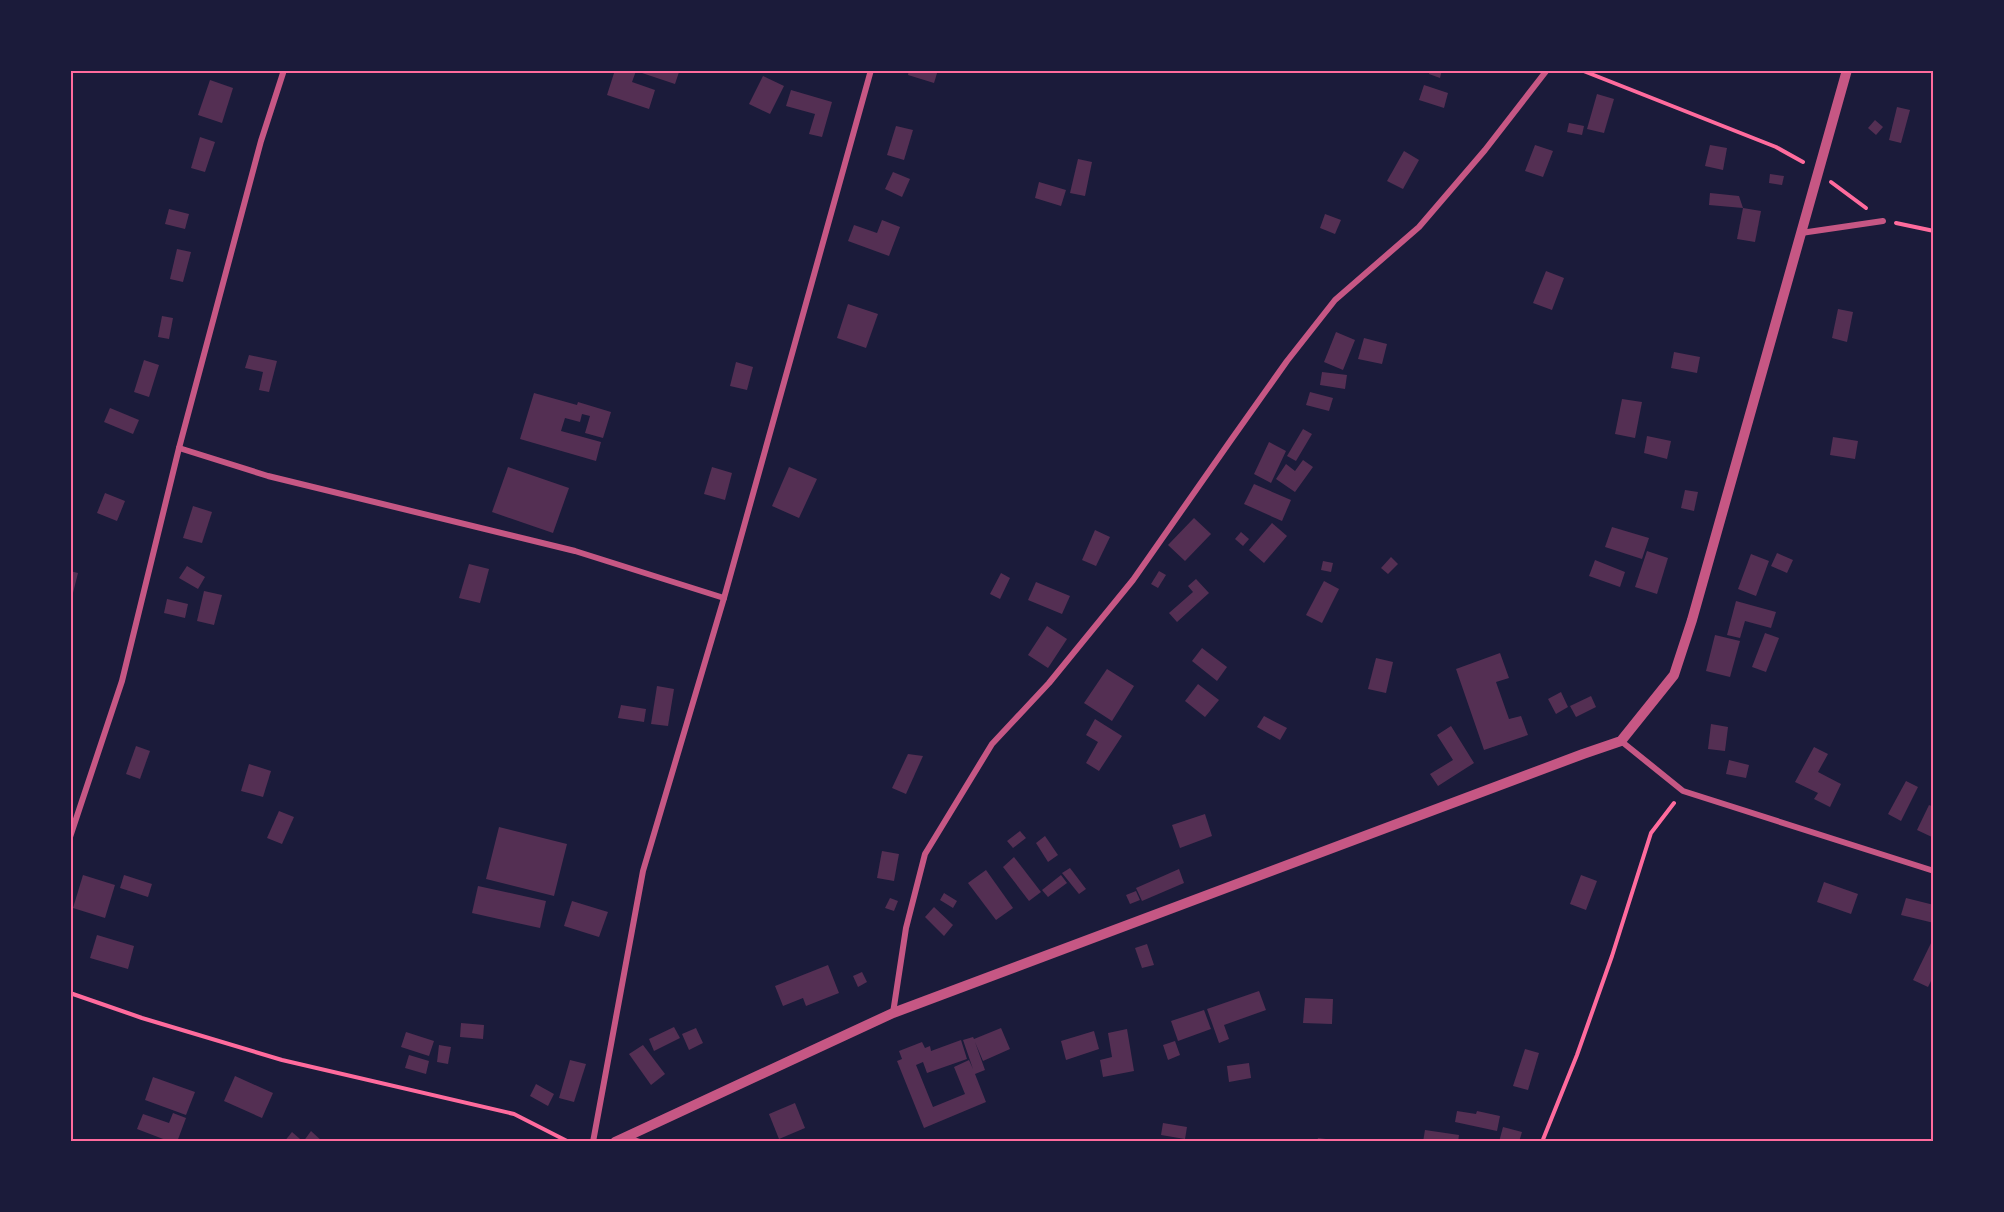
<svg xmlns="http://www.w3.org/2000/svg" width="2004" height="1212" viewBox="0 0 2004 1212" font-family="'Work Sans',sans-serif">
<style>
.building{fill:#542f53}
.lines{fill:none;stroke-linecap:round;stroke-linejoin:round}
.path{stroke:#ff6b9d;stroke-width:4}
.minor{stroke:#c65784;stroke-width:6}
.tertiary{stroke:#c65784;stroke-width:10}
.neatline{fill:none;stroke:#ff6b9d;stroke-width:2}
</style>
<rect width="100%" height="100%" fill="#1b1b3a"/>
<!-- building -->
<g class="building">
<path d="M615,70H676L679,72L675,84L636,71L632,82L655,90L649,109L607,95Z"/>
<path d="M909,70H938L934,83L908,75Z"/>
<path d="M1430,70H1442L1440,78L1429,74Z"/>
<path d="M763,76L784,86L770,114L749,104Z"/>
<path d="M210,80L233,88L222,123L198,115Z"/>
<path d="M1424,85L1448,93L1444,108L1419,100Z"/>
<path d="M791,90L832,102L822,137L809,134L815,114L786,106Z"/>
<path d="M1597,94L1614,99L1604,133L1587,129Z"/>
<path d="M1897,107L1910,110L1901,143L1889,140Z"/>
<path d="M1875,120L1883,127L1876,135L1868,128Z"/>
<path d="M1569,123L1584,126L1582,135L1567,132Z"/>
<path d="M896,126L913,130L904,160L887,155Z"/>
<path d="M200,137L215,142L205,172L191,168Z"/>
<path d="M1535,145L1553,151L1543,177L1525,171Z"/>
<path d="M1710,145L1727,148L1723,170L1705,166Z"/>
<path d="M1404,151L1419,160L1403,189L1387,181Z"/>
<path d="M1078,159L1092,162L1085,196L1070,193Z"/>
<path d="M893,172L910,179L902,197L885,189Z"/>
<path d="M1770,174L1784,176L1782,185L1769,183Z"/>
<path d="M1039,182L1066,190L1061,206L1035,198Z"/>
<path d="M1710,193L1739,196L1743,208L1709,205Z"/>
<path d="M1743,208L1761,211L1755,242L1737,239Z"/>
<path d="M169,209L189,214L185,229L165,224Z"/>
<path d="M1325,214L1341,220L1335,234L1320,228Z"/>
<path d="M882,220L900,227L889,256L848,241L854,225L877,233Z"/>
<path d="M177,249L191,252L183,282L170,279Z"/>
<path d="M1546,271L1564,278L1552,310L1533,303Z"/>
<path d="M848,304L878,314L866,348L837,338Z"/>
<path d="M1838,309L1853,312L1847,342L1832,338Z"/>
<path d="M162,316L173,318L169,339L158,337Z"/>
<path d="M1336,332L1355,340L1343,370L1324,362Z"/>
<path d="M1364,338L1387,344L1382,364L1358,359Z"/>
<path d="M1674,352L1700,357L1697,373L1671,368Z"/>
<path d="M249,355L277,361L269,392L259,390L263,372L245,368Z"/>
<path d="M144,360L159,365L149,397L134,392Z"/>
<path d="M736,362L753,367L747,390L730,386Z"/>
<path d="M1322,372L1347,375L1345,389L1320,385Z"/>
<path d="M1310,392L1333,398L1329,411L1306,405Z"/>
<path d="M534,393L577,405L578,402L611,412L603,438L585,433L590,416L582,414L580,422L565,418L561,431L601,442L596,461L520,439Z"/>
<path d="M1622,399L1642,402L1635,438L1615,434Z"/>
<path d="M110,408L139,420L133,434L104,422Z"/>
<path d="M1303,429L1312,434L1296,461L1287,456Z"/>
<path d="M1647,436L1671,441L1667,459L1644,453Z"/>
<path d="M1833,437L1858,441L1855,459L1830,455Z"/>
<path d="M1269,442L1286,451L1271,483L1254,474Z"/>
<path d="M1303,460L1313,467L1295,492L1276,479L1286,464L1295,471Z"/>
<path d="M508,467L569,488L553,533L492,512Z"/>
<path d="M712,467L732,473L725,500L704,494Z"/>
<path d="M789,467L817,479L799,518L772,506Z"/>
<path d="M1254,484L1291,500L1282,521L1244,504Z"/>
<path d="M1685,490L1698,492L1694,511L1681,508Z"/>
<path d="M105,493L125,501L117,521L97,513Z"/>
<path d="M193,506L212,512L202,543L183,538Z"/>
<path d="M1194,518L1211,534L1185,561L1168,545Z"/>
<path d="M1272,523L1287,536L1264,563L1249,550Z"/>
<path d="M1612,527L1649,538L1642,559L1605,547Z"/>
<path d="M1095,530L1110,537L1096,566L1082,560Z"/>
<path d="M1241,532L1249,539L1243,546L1235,539Z"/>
<path d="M1647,551L1668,558L1657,594L1635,587Z"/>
<path d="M1777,553L1793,560L1787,573L1771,566Z"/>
<path d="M1751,554L1769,561L1756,596L1738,589Z"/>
<path d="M1391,557L1398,564L1388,574L1381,568Z"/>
<path d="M1595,560L1625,572L1620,587L1589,576Z"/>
<path d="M1323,561L1333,563L1331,572L1321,570Z"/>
<path d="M469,564L489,569L480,603L459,598Z"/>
<path d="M187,566L205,577L198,589L179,578Z"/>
<path d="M70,571L78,573L71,601H70Z"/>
<path d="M1159,571L1166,575L1158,588L1151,584Z"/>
<path d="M1001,573L1010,578L1000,599L990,594Z"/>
<path d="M1196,579L1209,593L1177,622L1169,613L1193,592L1188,586Z"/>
<path d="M1324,581L1339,589L1322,623L1306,615Z"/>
<path d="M1036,582L1070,596L1062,614L1028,600Z"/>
<path d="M204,591L222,595L214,625L197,621Z"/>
<path d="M167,599L188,604L185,618L164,613Z"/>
<path d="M1736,601L1776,612L1771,628L1745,621L1740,638L1727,635Z"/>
<path d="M1047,626L1067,639L1048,668L1028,655Z"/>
<path d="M1765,633L1779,638L1766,672L1752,667Z"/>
<path d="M1715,635L1740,641L1730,677L1706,671Z"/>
<path d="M1202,648L1227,667L1217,681L1192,661Z"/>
<path d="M1500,653L1509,678L1496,682L1509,719L1521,716L1528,735L1484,750L1456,669Z"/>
<path d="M1376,658L1393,662L1386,693L1368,689Z"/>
<path d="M1107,669L1134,686L1112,721L1084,703Z"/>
<path d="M1198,684L1219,700L1205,717L1185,701Z"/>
<path d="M657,686L674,689L668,726L651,724Z"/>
<path d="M1561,692L1568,707L1556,714L1548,699Z"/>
<path d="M1591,696L1596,707L1576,717L1570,706Z"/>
<path d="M621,705L646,709L644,722L618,718Z"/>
<path d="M1264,716L1287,728L1280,740L1257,727Z"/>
<path d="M1095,719L1122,736L1099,771L1086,763L1098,742L1086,735Z"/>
<path d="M1711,724L1728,727L1725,751L1708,749Z"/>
<path d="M1451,726L1474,763L1438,786L1430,774L1453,760L1437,735Z"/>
<path d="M136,746L150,751L140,779L126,774Z"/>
<path d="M1814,747L1828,754L1818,772L1841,784L1830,807L1814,799L1818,793L1795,782Z"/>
<path d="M908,754L923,756L906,794L892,788Z"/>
<path d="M1729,760L1749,765L1746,778L1726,774Z"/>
<path d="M249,764L271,771L263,797L241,791Z"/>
<path d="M1906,781L1918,787L1901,821L1888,814Z"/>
<path d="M1929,805L1934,807V838L1917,830Z"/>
<path d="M279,811L294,817L282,844L267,838Z"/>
<path d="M1205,814L1212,836L1180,848L1172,825Z"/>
<path d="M499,827L567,844L554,896L486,879Z"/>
<path d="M1020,831L1026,838L1013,848L1007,841Z"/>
<path d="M1045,836L1058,855L1048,862L1036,843Z"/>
<path d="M882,851L899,854L894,881L877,878Z"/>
<path d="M1014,857L1041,892L1029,901L1003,867Z"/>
<path d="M1070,868L1086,889L1079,894L1062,873Z"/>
<path d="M1179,869L1184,883L1142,901L1136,888Z"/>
<path d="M986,870L1013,908L996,920L968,883Z"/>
<path d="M83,875L115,885L105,918L73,908Z"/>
<path d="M124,875L152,884L148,897L120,888Z"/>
<path d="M1061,875L1067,883L1048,897L1042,890Z"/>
<path d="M1581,875L1597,881L1586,910L1570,904Z"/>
<path d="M1824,882L1858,894L1851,914L1817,902Z"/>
<path d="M478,886L546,901L540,928L472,913Z"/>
<path d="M1136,891L1140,900L1130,904L1126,895Z"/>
<path d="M944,893L957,901L953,908L940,900Z"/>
<path d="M890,898L898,901L894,911L885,908Z"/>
<path d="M1906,898L1934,905V923L1901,915Z"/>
<path d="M572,901L608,912L599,937L564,926Z"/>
<path d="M934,907L953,925L944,936L925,917Z"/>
<path d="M97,935L134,946L128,969L90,958Z"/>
<path d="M1934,937V975L1928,987L1913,980Z"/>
<path d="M1147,944L1154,965L1142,968L1135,948Z"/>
<path d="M828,965L839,993L806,1006L803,998L783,1006L775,986Z"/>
<path d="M862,972L867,982L858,987L853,976Z"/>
<path d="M1259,991L1266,1010L1224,1025L1229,1039L1219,1043L1207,1009Z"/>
<path d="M1305,998L1333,999L1332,1024L1303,1023Z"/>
<path d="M1204,1010L1211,1029L1178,1041L1171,1021Z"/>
<path d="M461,1023L484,1025L483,1039L460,1037Z"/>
<path d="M674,1027L680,1038L654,1051L649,1039Z"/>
<path d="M696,1028L703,1043L689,1050L682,1034Z"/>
<path d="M1001,1028L1010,1049L983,1061L975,1042L985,1070L975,1074L986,1102L924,1128L897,1061L902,1059L899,1051L922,1042L925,1048L930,1046L931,1051L961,1040L967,1059L927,1073L923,1062L916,1065L933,1107L965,1094L954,1067L969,1060L973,1069L963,1040L973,1037L974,1039Z"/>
<path d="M1127,1029L1134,1071L1103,1077L1100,1060L1112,1057L1108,1033Z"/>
<path d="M1094,1031L1099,1049L1066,1060L1061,1041Z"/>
<path d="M406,1032L434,1041L429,1056L401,1047Z"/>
<path d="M1175,1041L1180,1055L1168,1060L1163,1045Z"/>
<path d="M439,1045L451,1047L448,1064L437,1062Z"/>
<path d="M643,1045L665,1074L651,1085L629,1054Z"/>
<path d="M1525,1049L1539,1053L1528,1090L1513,1086Z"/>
<path d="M409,1055L429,1061L426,1074L405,1068Z"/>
<path d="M570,1060L586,1064L574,1102L559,1098Z"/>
<path d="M1249,1063L1251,1078L1229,1082L1227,1066Z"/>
<path d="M235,1076L273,1093L262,1118L224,1101Z"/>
<path d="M153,1077L195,1092L186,1115L145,1100Z"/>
<path d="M536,1084L554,1094L548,1106L530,1096Z"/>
<path d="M795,1103L805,1128L779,1139L769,1114Z"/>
<path d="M1457,1111L1476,1114L1477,1111L1500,1116L1497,1131L1455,1122Z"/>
<path d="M173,1113L186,1118L177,1142H171L137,1129L143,1114L169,1123Z"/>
<path d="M1163,1123L1187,1127L1185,1139L1161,1135Z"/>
<path d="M1503,1127L1522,1132L1519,1142H1499Z"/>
<path d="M1425,1130L1459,1135L1458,1142H1423Z"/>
<path d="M311,1131L323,1142H303Z"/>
<path d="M292,1132L300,1139L298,1142H284Z"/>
<path d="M1318,1138L1334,1140V1142H1317Z"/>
</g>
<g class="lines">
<!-- path -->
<g class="path">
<path d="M1581,70L1776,147L1803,162"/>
<path d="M1831,182L1866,208"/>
<path d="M1896,223L1934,231"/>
<path d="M70,993L142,1018L282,1060L514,1114L569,1142"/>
<path d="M1542,1142L1577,1055L1612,956L1651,833L1674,803"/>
</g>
<!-- minor -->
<g class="minor">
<path d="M1801,233L1883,221"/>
<path d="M179,448L268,476L575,551L724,598"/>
<path d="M1621,741L1683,791L1934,871"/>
<path d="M70,837L122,681L179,448L261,141L284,70"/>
<path d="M893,1013L906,928L925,854L992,744L1049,683L1133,580L1231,440L1287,361L1335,300L1419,227L1485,150L1547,70"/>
<path d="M625,1137L640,1142"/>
<path d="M593,1142L643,871L724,598L871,70"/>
</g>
<!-- tertiary -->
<path class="tertiary" d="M615,1142L893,1013L1583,754L1621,741L1674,675L1692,620L1847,70"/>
</g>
<!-- border -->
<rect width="2004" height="1212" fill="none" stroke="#1b1b3a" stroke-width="144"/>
<rect x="72" y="72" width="1860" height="1068" class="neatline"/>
</svg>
